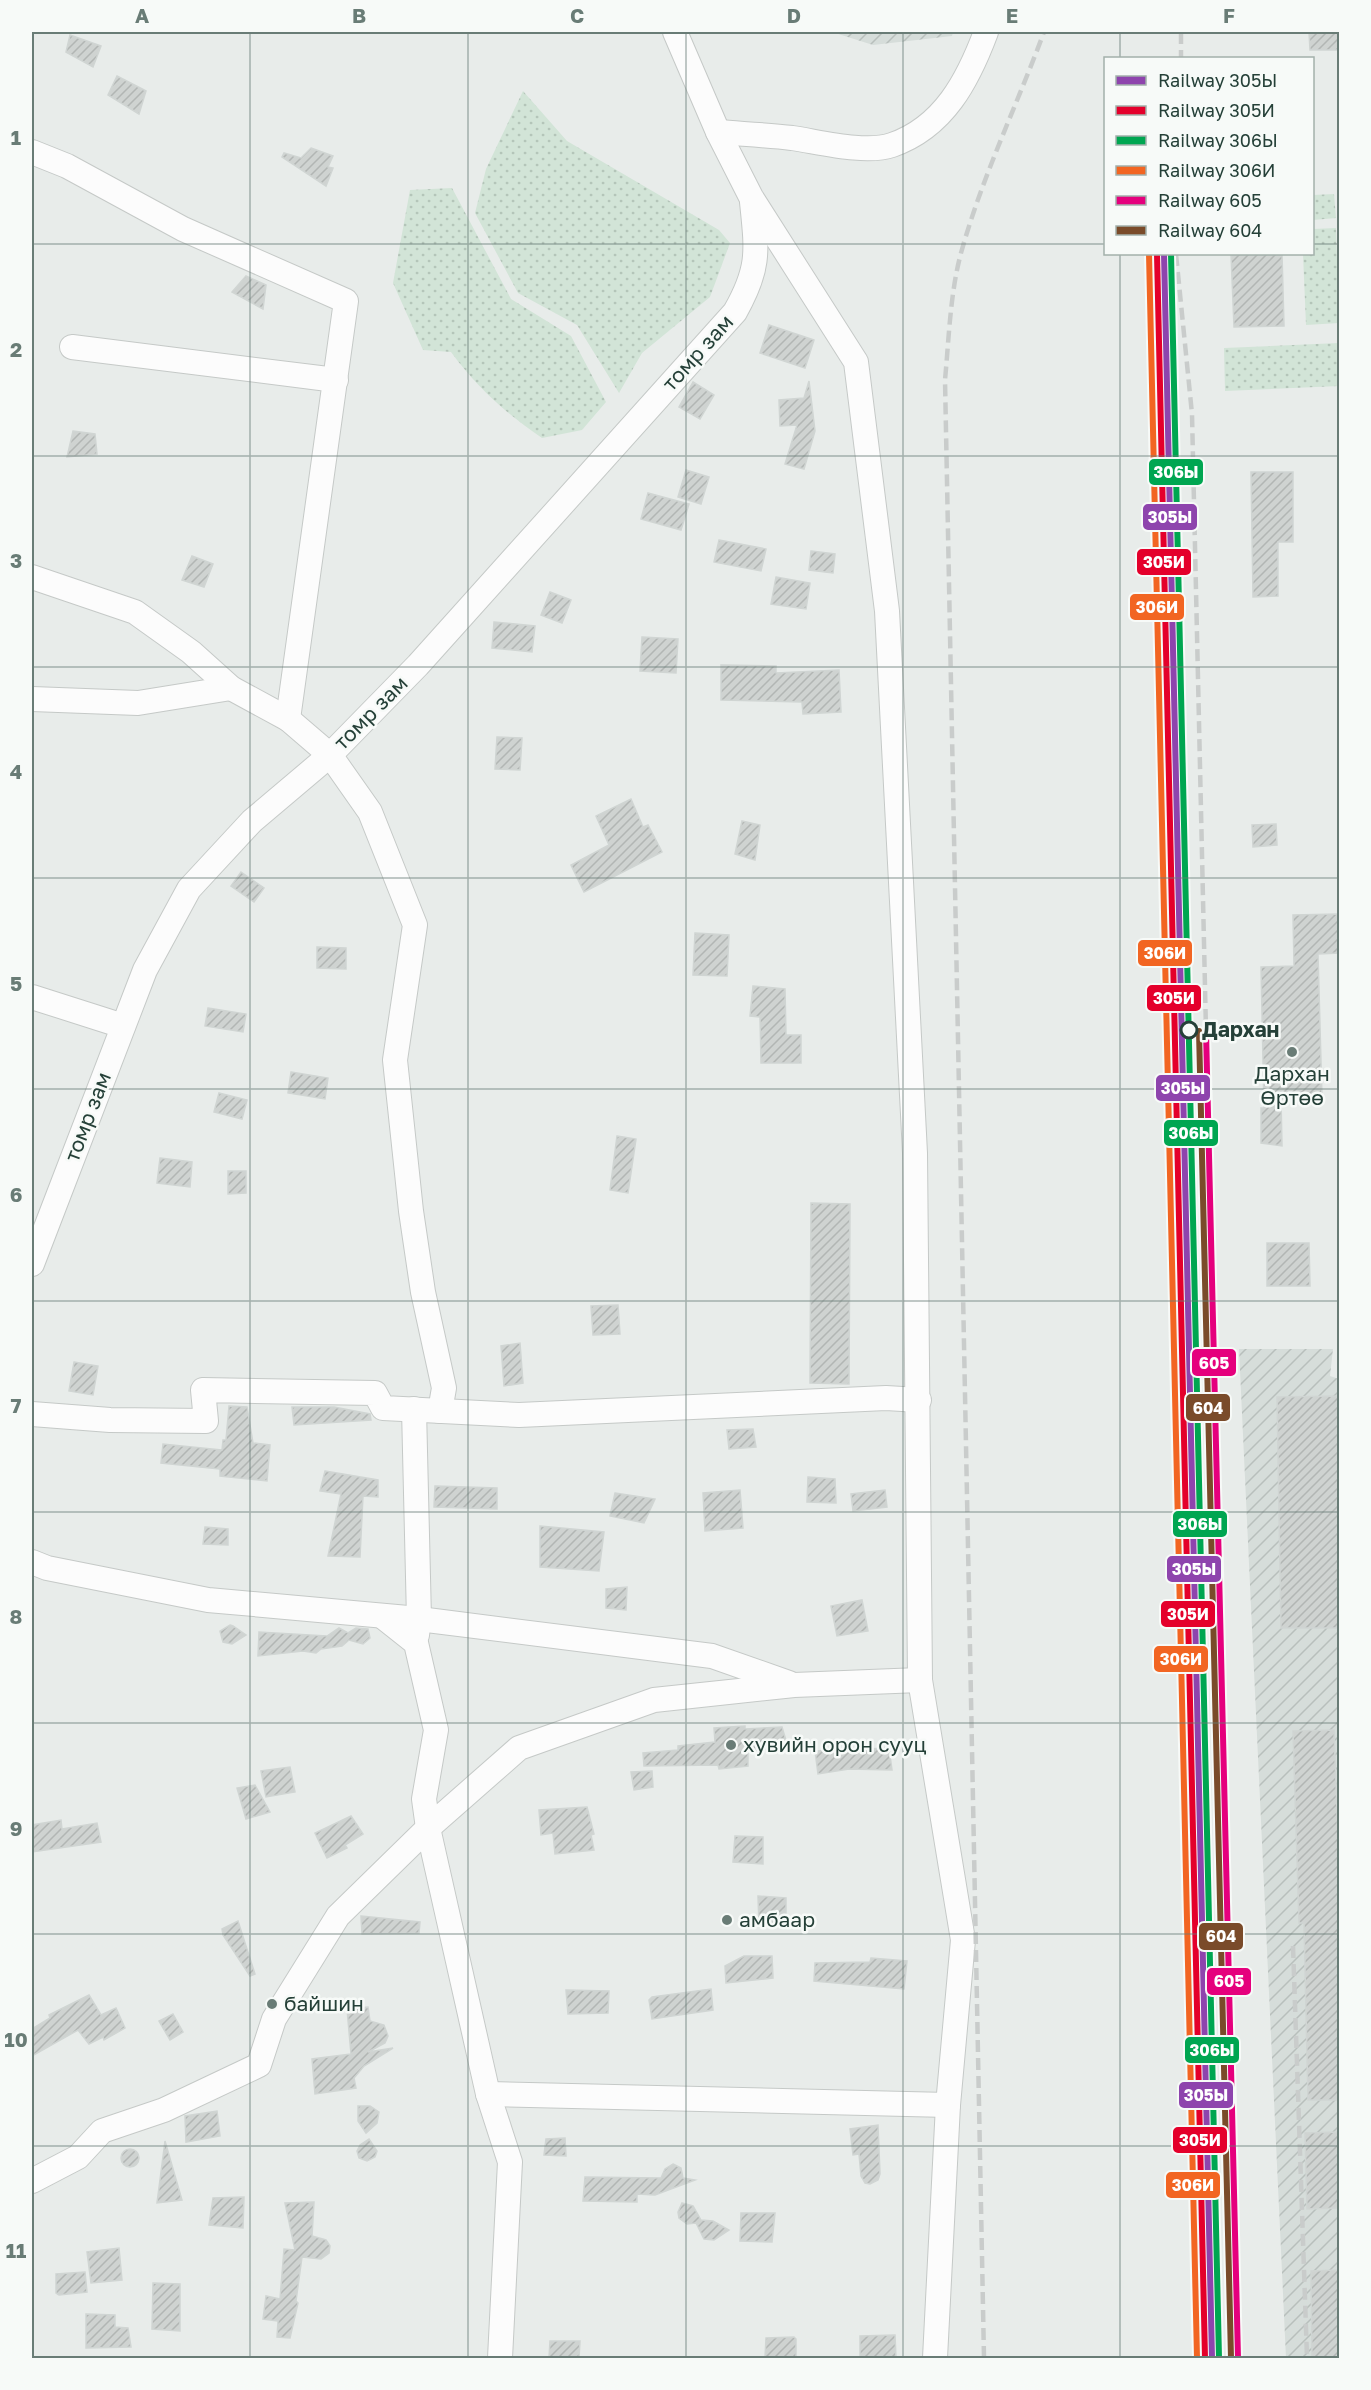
<svg xmlns="http://www.w3.org/2000/svg" width="1371" height="2390" viewBox="0 0 1371 2390" font-family="'Golos Text',sans-serif">
<style>
.industrial{fill:url(#industrial-furrows)}
.grass{fill:url(#grass-dots)}
.building{fill:url(#building-hatch);stroke:#d0d5d3;stroke-width:1.5}
.lines{fill:none;stroke-linecap:round;stroke-linejoin:round}
.minor-casing{stroke:#c5c9c7;stroke-width:26}
.minor{stroke:#fcfcfc;stroke-width:24}
.rail{stroke:#c9cccb;stroke-width:4.5;stroke-dasharray:12 6;stroke-linecap:butt}
.rail-1-casing{stroke:#f7faf8;stroke-width:10}
.rail-2-casing{stroke:#f7faf8;stroke-width:10}
.rail-3-casing{stroke:#f7faf8;stroke-width:10}
.rail-4-casing{stroke:#f7faf8;stroke-width:10}
.rail-5-casing{stroke:#f7faf8;stroke-width:10}
.rail-6-casing{stroke:#f7faf8;stroke-width:10}
.rail-1{stroke:#8e44ad;stroke-width:6}
.rail-2{stroke:#e4002b;stroke-width:6}
.rail-3{stroke:#00a651;stroke-width:6}
.rail-4{stroke:#f26522;stroke-width:6}
.rail-5{stroke:#e5007d;stroke-width:6}
.rail-6{stroke:#7a4b2a;stroke-width:6}
.grid{fill:none;stroke:#697c76;stroke-width:1.5;stroke-opacity:0.55}
.stop-dot{fill:#f7faf8;stroke:#254038;stroke-width:3}
.poi-dot{fill:#697c76;stroke:#f7faf8;stroke-width:2}
.labels{text-anchor:middle;stroke-width:5;stroke-linejoin:round;paint-order:stroke}
.street-label{font-size:21px;fill:#254038;stroke:#f7faf8}
.stop-label{font-size:21px;font-weight:bold;fill:#254038;stroke:#f7faf8;text-anchor:start}
.poi-label{font-size:21px;fill:#254038;stroke:#f7faf8;text-anchor:start}
.line-badge{stroke:#f7faf8;stroke-width:2}
.badge-label{font-size:16px;text-anchor:middle;font-weight:bold;fill:#fff}
.neatline{fill:none;stroke:#697c76;stroke-width:2}
.grid-label{font-size:20px;text-anchor:middle;font-weight:bold;fill:#697c76}
</style>
<defs>
<pattern id="industrial-furrows" width="10" height="10" patternUnits="userSpaceOnUse" patternTransform="scale(1.5)"><rect width="10" height="10" fill="#d6ddda"/><path d="M-1 1l2-2M0 10L10 0M9 11l2-2" fill="none" stroke="#b8bfbc"/></pattern>
<pattern id="grass-dots" width="8" height="8" patternUnits="userSpaceOnUse" patternTransform="scale(1.5)"><rect width="8" height="8" fill="#d2e4d7"/><path d="M2 2h.1M6 6h.1" fill="none" stroke="#b4c5b9" stroke-width="1.8" stroke-linecap="round"/></pattern>
<pattern id="building-hatch" width="6" height="6" patternUnits="userSpaceOnUse" patternTransform="scale(1.5)"><rect width="6" height="6" fill="#cfd3d1"/><path d="M-1 1l2-2M0 6l6-6M5 7l2-2" fill="none" stroke="#b2b6b4"/></pattern>
</defs>
<rect width="100%" height="100%" fill="#e8ecea"/>
<!-- industrial -->
<g class="industrial">
<path d="M832,32H953L952,36L873,45Z"/>
<path d="M1239,1349H1333L1330,1376L1339,1379V2358H1286Z"/>
</g>
<!-- grass -->
<g class="grass">
<path d="M523,91L567,141L719,230L730,243L710,297L642,353L619,393L577,325L518,293L475,213L486,169Z"/>
<path d="M452,188L511,299L571,336L606,402L582,430L542,438C506,414 476,386 451,352L423,350L393,283L410,190Z"/>
<path d="M1334,194L1336,218L1313,220V195Z"/>
<path d="M1336,228L1339,323L1306,325L1303,254H1312L1313,229Z"/>
<path d="M1339,343V386L1225,391L1224,348Z"/>
</g>
<!-- building -->
<g class="building">
<path d="M1309,32H1340V50H1310Z"/>
<path d="M70,35L101,46L93,67L66,52Z"/>
<path d="M117,76L146,91L139,114L108,95Z"/>
<path d="M311,148L333,156L328,167L333,168L326,186L282,157L284,153L301,158Z"/>
<path d="M1231,254H1282L1284,326L1234,327Z"/>
<path d="M246,276L266,285L263,309L232,292Z"/>
<path d="M769,325L814,340L805,368L760,353Z"/>
<path d="M809,381L815,431L804,469L785,464L797,425L780,426L779,400L804,398Z"/>
<path d="M693,382L714,395L700,419L679,407Z"/>
<path d="M73,431L95,434L97,454L67,457Z"/>
<path d="M686,470L709,477L701,504L678,497Z"/>
<path d="M1251,472H1293V542H1278V596L1253,597Z"/>
<path d="M648,493L689,504L681,530L641,519Z"/>
<path d="M719,540L766,549L761,571L714,562Z"/>
<path d="M811,551L835,554L833,573L809,570Z"/>
<path d="M192,556L213,564L204,587L182,580Z"/>
<path d="M776,577L810,583L806,609L771,604Z"/>
<path d="M550,592L571,600L562,623L541,615Z"/>
<path d="M494,622L535,626L532,652L492,648Z"/>
<path d="M642,637L678,639L676,673L640,671Z"/>
<path d="M721,665L776,666V673L839,670L841,712L803,714L802,702L721,700Z"/>
<path d="M497,737L522,738L520,770L495,769Z"/>
<path d="M631,799L643,827L648,825L662,852L584,892L571,865L609,845L596,816Z"/>
<path d="M742,821L760,825L755,860L735,854Z"/>
<path d="M1276,824L1277,845L1253,847L1252,825Z"/>
<path d="M241,872L264,888L254,902L231,886Z"/>
<path d="M1338,914L1339,953L1318,954L1322,1098L1281,1099L1282,1146L1261,1143V1108H1264L1261,967L1294,966L1293,915Z"/>
<path d="M695,933L729,935L727,976L693,975Z"/>
<path d="M317,947L346,948V969L317,968Z"/>
<path d="M753,986L785,989L786,1035H801V1063H761L760,1017L750,1016Z"/>
<path d="M208,1008L246,1014L243,1032L205,1026Z"/>
<path d="M291,1072L328,1078L325,1099L288,1093Z"/>
<path d="M219,1093L247,1100L242,1119L214,1112Z"/>
<path d="M617,1136L636,1139L628,1193L610,1190Z"/>
<path d="M160,1158L192,1162L190,1187L157,1183Z"/>
<path d="M228,1171H246V1193L228,1194Z"/>
<path d="M811,1203L850,1204L849,1384L810,1383Z"/>
<path d="M1267,1243H1309L1310,1286H1267Z"/>
<path d="M618,1305L620,1334L593,1335L591,1306Z"/>
<path d="M520,1343L523,1383L504,1386L501,1346Z"/>
<path d="M74,1362L98,1366L93,1395L69,1391Z"/>
<path d="M1340,1396V1628H1281L1277,1397Z"/>
<path d="M229,1406L247,1407L253,1443L270,1445L267,1481L220,1476V1469L161,1463L163,1444L222,1450L223,1440H226Z"/>
<path d="M292,1407H334L370,1414L371,1420L294,1425Z"/>
<path d="M753,1429L756,1447L729,1449L727,1430Z"/>
<path d="M325,1471L378,1480V1497L363,1496L360,1557L328,1556L341,1494L320,1491Z"/>
<path d="M808,1477L835,1479L836,1503L807,1502Z"/>
<path d="M435,1486L497,1488V1509L434,1507Z"/>
<path d="M740,1490L743,1528L705,1531L703,1493Z"/>
<path d="M885,1490L887,1507L853,1511L851,1494Z"/>
<path d="M615,1493L655,1499L644,1523L610,1516Z"/>
<path d="M540,1526L604,1532L599,1571L540,1567Z"/>
<path d="M205,1527L228,1529V1545L203,1544Z"/>
<path d="M627,1587L626,1610L606,1608V1589Z"/>
<path d="M862,1600L868,1631L837,1636L831,1606Z"/>
<path d="M230,1625L233,1626L246,1635L232,1644L223,1642L220,1631Z"/>
<path d="M339,1628L348,1633L356,1628L368,1629L370,1638L363,1644L349,1640L342,1646L321,1649L316,1653L303,1651L258,1656L259,1632L327,1636Z"/>
<path d="M745,1726V1729L782,1727L788,1747L748,1751V1766L719,1769L718,1765L644,1766L643,1753L678,1750V1746L715,1742L714,1728Z"/>
<path d="M1334,1730L1340,1894V2100H1308L1304,1923H1299L1293,1731Z"/>
<path d="M889,1748L892,1770L849,1769L818,1774L815,1751Z"/>
<path d="M290,1767L295,1792L266,1797L261,1771Z"/>
<path d="M652,1771L653,1787L634,1790L631,1772Z"/>
<path d="M255,1785L270,1812L246,1819L237,1788Z"/>
<path d="M587,1807L594,1834L591,1835L594,1850L555,1854L553,1833L541,1835L539,1810Z"/>
<path d="M351,1816L363,1834L345,1845L347,1848L327,1858L315,1833Z"/>
<path d="M61,1820L62,1829L97,1823L101,1842L32,1852V1825Z"/>
<path d="M735,1836L763,1837V1864L733,1862Z"/>
<path d="M758,1896L786,1898V1923L759,1925Z"/>
<path d="M361,1916L420,1922L419,1933L362,1934Z"/>
<path d="M238,1921L255,1974L250,1976L223,1935L222,1929Z"/>
<path d="M744,1956H772L773,1978L726,1983L725,1966Z"/>
<path d="M871,1958L907,1961L904,1989L814,1981L815,1963L870,1962Z"/>
<path d="M711,1989L713,2010L652,2019L649,2000L652,1997Z"/>
<path d="M566,1990L609,1991L608,2013L568,2014Z"/>
<path d="M89,1995L101,2015L116,2008L125,2028L104,2040L103,2037L89,2044L78,2030L32,2056V2029L50,2018L49,2015Z"/>
<path d="M368,2007L370,2021L384,2025L388,2036L385,2043L368,2052L393,2048L364,2066L354,2078L356,2088L315,2094L312,2059L351,2054L347,2009Z"/>
<path d="M173,2014L183,2032L170,2040L159,2021Z"/>
<path d="M358,2106H370L379,2112L377,2123L366,2133L358,2121Z"/>
<path d="M217,2111L220,2136L186,2142L185,2116Z"/>
<path d="M878,2125L880,2174L878,2180L870,2184L865,2183L861,2176L859,2154L853,2155L850,2129Z"/>
<path d="M1340,2132V2208L1307,2209L1305,2133Z"/>
<path d="M565,2138L566,2156L544,2155L546,2139Z"/>
<path d="M369,2139L377,2151L375,2157L367,2161L359,2158L357,2151L360,2145Z"/>
<path d="M165,2141L182,2200L157,2203Z"/>
<circle cx="130" cy="2158" r="9"/>
<path d="M673,2164L681,2168L683,2178L695,2180L655,2195L637,2194V2202L583,2201L585,2177L661,2178L665,2169Z"/>
<path d="M244,2197L243,2228L209,2225L213,2198Z"/>
<path d="M314,2202L312,2236L326,2240L330,2246L329,2253L321,2259L302,2257L296,2301L298,2303L290,2338L277,2337L278,2321L263,2319L266,2296L280,2299L284,2249L295,2250L285,2203Z"/>
<path d="M682,2203L693,2206L701,2220L713,2221L729,2230L714,2240L704,2239L696,2223L687,2224L679,2218L678,2212Z"/>
<path d="M741,2213H775L772,2242L740,2241Z"/>
<path d="M119,2248L122,2280L91,2283L87,2252Z"/>
<path d="M1340,2270V2358H1312L1311,2271Z"/>
<path d="M85,2272L87,2292L59,2295L56,2293V2274Z"/>
<path d="M153,2283L180,2284V2331L152,2329Z"/>
<path d="M86,2314L115,2315V2327L128,2328L131,2347L86,2348Z"/>
<path d="M895,2335L896,2358H860V2336Z"/>
<path d="M794,2337L796,2339V2358H765L766,2338Z"/>
<path d="M550,2341H580L579,2358H549Z"/>
</g>
<g class="lines">
<!-- minor casing -->
<g class="minor-casing">
<g id="minor">
<path d="M675,32L718,132L751,197L856,362L887,611L915,1153L920,1680L963,1940L948,2105L935,2358"/>
<path d="M718,132C742,134 767,135 792,138C820,142 865,154 892,145C944,127 968,80 986,32"/>
<path d="M32,152L67,166L183,229L346,301L288,719"/>
<path d="M72,347L336,380"/>
<path d="M32,577L135,612L191,652L231,688L288,719L330,755L370,812L415,925L395,1060L411,1211L423,1292L444,1388L440,1411"/>
<path d="M32,699L138,703L231,688"/>
<path d="M32,997L123,1026"/>
<path d="M32,1264L145,970L189,889L252,821L330,755L418,665L735,312C760,268 757,251 752,202"/>
<path d="M414,1409L419,1619L417,1635"/>
<path d="M32,1414L110,1420L206,1421L203,1390L375,1393L383,1408L519,1415L886,1398L919,1400"/>
<path d="M32,1562L47,1568L208,1600L419,1619L712,1656L789,1683"/>
<path d="M382,1616L416,1643L436,1730L424,1799L428,1828L488,2094L510,2162L500,2358"/>
<path d="M488,2094L948,2105"/>
<path d="M32,2181L78,2157L102,2131L164,2110L259,2065L274,2019L338,1916L428,1828L519,1748L654,1700L794,1685L920,1680"/>
</g>
</g>
<!-- minor -->
<use href="#minor" class="minor"/>
<!-- rail -->
<g class="rail">
<path d="M1181,32V58"/>
<path d="M1176,254L1192,414L1206,1031"/>
<path d="M1293,1946L1307,2358"/>
<path d="M984,2358L945,380C949,338 950,294 961,253C982,177 1017,105 1044,32"/>
</g>
<!-- rail-1 casing -->
<g class="rail-1-casing">
<path id="rail-1" d="M1164,254L1212,2358"/>
</g>
<!-- rail-2 casing -->
<g class="rail-2-casing">
<path id="rail-2" d="M1157,254L1205,2358"/>
</g>
<!-- rail-3 casing -->
<g class="rail-3-casing">
<path id="rail-3" d="M1171,254L1219,2358"/>
</g>
<!-- rail-4 casing -->
<g class="rail-4-casing">
<path id="rail-4" d="M1149,254L1197,2358"/>
</g>
<!-- rail-5 casing -->
<g class="rail-5-casing">
<path id="rail-5" d="M1206,1031L1238,2358"/>
</g>
<!-- rail-6 casing -->
<g class="rail-6-casing">
<path id="rail-6" d="M1199,1031L1231,2358"/>
</g>
<!-- rail-1 -->
<use href="#rail-1" class="rail-1"/>
<!-- rail-2 -->
<use href="#rail-2" class="rail-2"/>
<!-- rail-3 -->
<use href="#rail-3" class="rail-3"/>
<!-- rail-4 -->
<use href="#rail-4" class="rail-4"/>
<!-- rail-5 -->
<use href="#rail-5" class="rail-5"/>
<!-- rail-6 -->
<use href="#rail-6" class="rail-6"/>
</g>
<!-- grid -->
<path class="grid" d="M250,32V2358M468,32V2358M686,32V2358M903,32V2358M1120,32V58M32,244H1106M1312,244H1340M1120,254V2358M32,456H1340M32,667H1340M32,878H1340M32,1089H1340M32,1301H1340M32,1512H1340M32,1723H1340M32,1934H1340M32,2146H1340"/>
<!-- markers -->
<circle class="stop-dot" cx="1189" cy="1030" r="8"/>
<g class="poi-dot">
<circle cx="1292" cy="1052" r="6"/>
<circle cx="731" cy="1745" r="6"/>
<circle cx="727" cy="1920" r="6"/>
<circle cx="272" cy="2004" r="6"/>
</g>
<g class="labels">
<!-- street labels -->
<g class="street-label">
<text transform="translate(698 353) rotate(-48)" y="7">томр зам</text>
<text transform="translate(371 713) rotate(-45)" y="7">томр зам</text>
<text transform="translate(88 1117) rotate(-69)" y="7">томр зам</text>
</g>
<!-- stop labels -->
<g class="stop-label">
<text x="1202" y="1037">Дархан</text>
</g>
<!-- poi labels -->
<g class="poi-label">
<text x="1292" y="1081" text-anchor="middle">Дархан<tspan x="1292" dy="24">Өртөө</tspan></text>
<text x="743" y="1752">хувийн орон сууц</text>
<text x="739" y="1927">амбаар</text>
<text x="284" y="2011">байшин</text>
</g>
</g>
<g class="line-badge">
<rect x="1148" y="458" width="56" height="28" rx="6" fill="#00a651"/>
<rect x="1142" y="503" width="56" height="28" rx="6" fill="#8e44ad"/>
<rect x="1136" y="548" width="56" height="28" rx="6" fill="#e4002b"/>
<rect x="1129" y="593" width="56" height="28" rx="6" fill="#f26522"/>
<rect x="1137" y="939" width="56" height="28" rx="6" fill="#f26522"/>
<rect x="1146" y="984" width="56" height="28" rx="6" fill="#e4002b"/>
<rect x="1155" y="1074" width="56" height="28" rx="6" fill="#8e44ad"/>
<rect x="1163" y="1119" width="56" height="28" rx="6" fill="#00a651"/>
<rect x="1191" y="1348" width="46" height="29" rx="6" fill="#e5007d"/>
<rect x="1185" y="1393" width="46" height="29" rx="6" fill="#7a4b2a"/>
<rect x="1172" y="1510" width="56" height="28" rx="6" fill="#00a651"/>
<rect x="1166" y="1555" width="56" height="28" rx="6" fill="#8e44ad"/>
<rect x="1160" y="1600" width="56" height="28" rx="6" fill="#e4002b"/>
<rect x="1153" y="1645" width="56" height="28" rx="6" fill="#f26522"/>
<rect x="1198" y="1922" width="46" height="29" rx="6" fill="#7a4b2a"/>
<rect x="1206" y="1967" width="46" height="29" rx="6" fill="#e5007d"/>
<rect x="1184" y="2036" width="56" height="28" rx="6" fill="#00a651"/>
<rect x="1178" y="2081" width="56" height="28" rx="6" fill="#8e44ad"/>
<rect x="1172" y="2126" width="56" height="28" rx="6" fill="#e4002b"/>
<rect x="1165" y="2171" width="56" height="28" rx="6" fill="#f26522"/>
</g>
<g class="badge-label">
<text x="1176" y="478">306Ы</text>
<text x="1170" y="523">305Ы</text>
<text x="1164" y="568">305И</text>
<text x="1157" y="613">306И</text>
<text x="1165" y="959">306И</text>
<text x="1174" y="1004">305И</text>
<text x="1183" y="1094">305Ы</text>
<text x="1191" y="1139">306Ы</text>
<text x="1214" y="1369">605</text>
<text x="1208" y="1414">604</text>
<text x="1200" y="1530">306Ы</text>
<text x="1194" y="1575">305Ы</text>
<text x="1188" y="1620">305И</text>
<text x="1181" y="1665">306И</text>
<text x="1221" y="1942">604</text>
<text x="1229" y="1987">605</text>
<text x="1212" y="2056">306Ы</text>
<text x="1206" y="2101">305Ы</text>
<text x="1200" y="2146">305И</text>
<text x="1193" y="2191">306И</text>
</g>
<!-- border -->
<rect width="1371" height="2390" fill="none" stroke="#f7faf8" stroke-width="66"/>
<!-- legend -->
<rect x="1104" y="57" width="210" height="198" fill="#f7faf8" stroke="#a3b0ab" stroke-width="1.5"/>
<rect x="1116" y="76" width="30" height="9" fill="#8e44ad" stroke="#a3b0ab" stroke-width="1.5"/>
<text x="1158" y="87" font-size="18" fill="#254038">Railway 305Ы</text>
<rect x="1116" y="106" width="30" height="9" fill="#e4002b" stroke="#a3b0ab" stroke-width="1.5"/>
<text x="1158" y="117" font-size="18" fill="#254038">Railway 305И</text>
<rect x="1116" y="136" width="30" height="9" fill="#00a651" stroke="#a3b0ab" stroke-width="1.5"/>
<text x="1158" y="147" font-size="18" fill="#254038">Railway 306Ы</text>
<rect x="1116" y="166" width="30" height="9" fill="#f26522" stroke="#a3b0ab" stroke-width="1.5"/>
<text x="1158" y="177" font-size="18" fill="#254038">Railway 306И</text>
<rect x="1116" y="196" width="30" height="9" fill="#e5007d" stroke="#a3b0ab" stroke-width="1.5"/>
<text x="1158" y="207" font-size="18" fill="#254038">Railway 605</text>
<rect x="1116" y="226" width="30" height="9" fill="#7a4b2a" stroke="#a3b0ab" stroke-width="1.5"/>
<text x="1158" y="237" font-size="18" fill="#254038">Railway 604</text>
<rect x="33" y="33" width="1305" height="2324" class="neatline"/>
<g class="grid-label">
<text x="142" y="23">A</text>
<text x="359" y="23">B</text>
<text x="577" y="23">C</text>
<text x="794" y="23">D</text>
<text x="1012" y="23">E</text>
<text x="1229" y="23">F</text>
<text x="16" y="145">1</text>
<text x="16" y="357">2</text>
<text x="16" y="568">3</text>
<text x="16" y="779">4</text>
<text x="16" y="991">5</text>
<text x="16" y="1202">6</text>
<text x="16" y="1413">7</text>
<text x="16" y="1624">8</text>
<text x="16" y="1836">9</text>
<text x="16" y="2047">10</text>
<text x="16" y="2258">11</text>
</g>
</svg>
